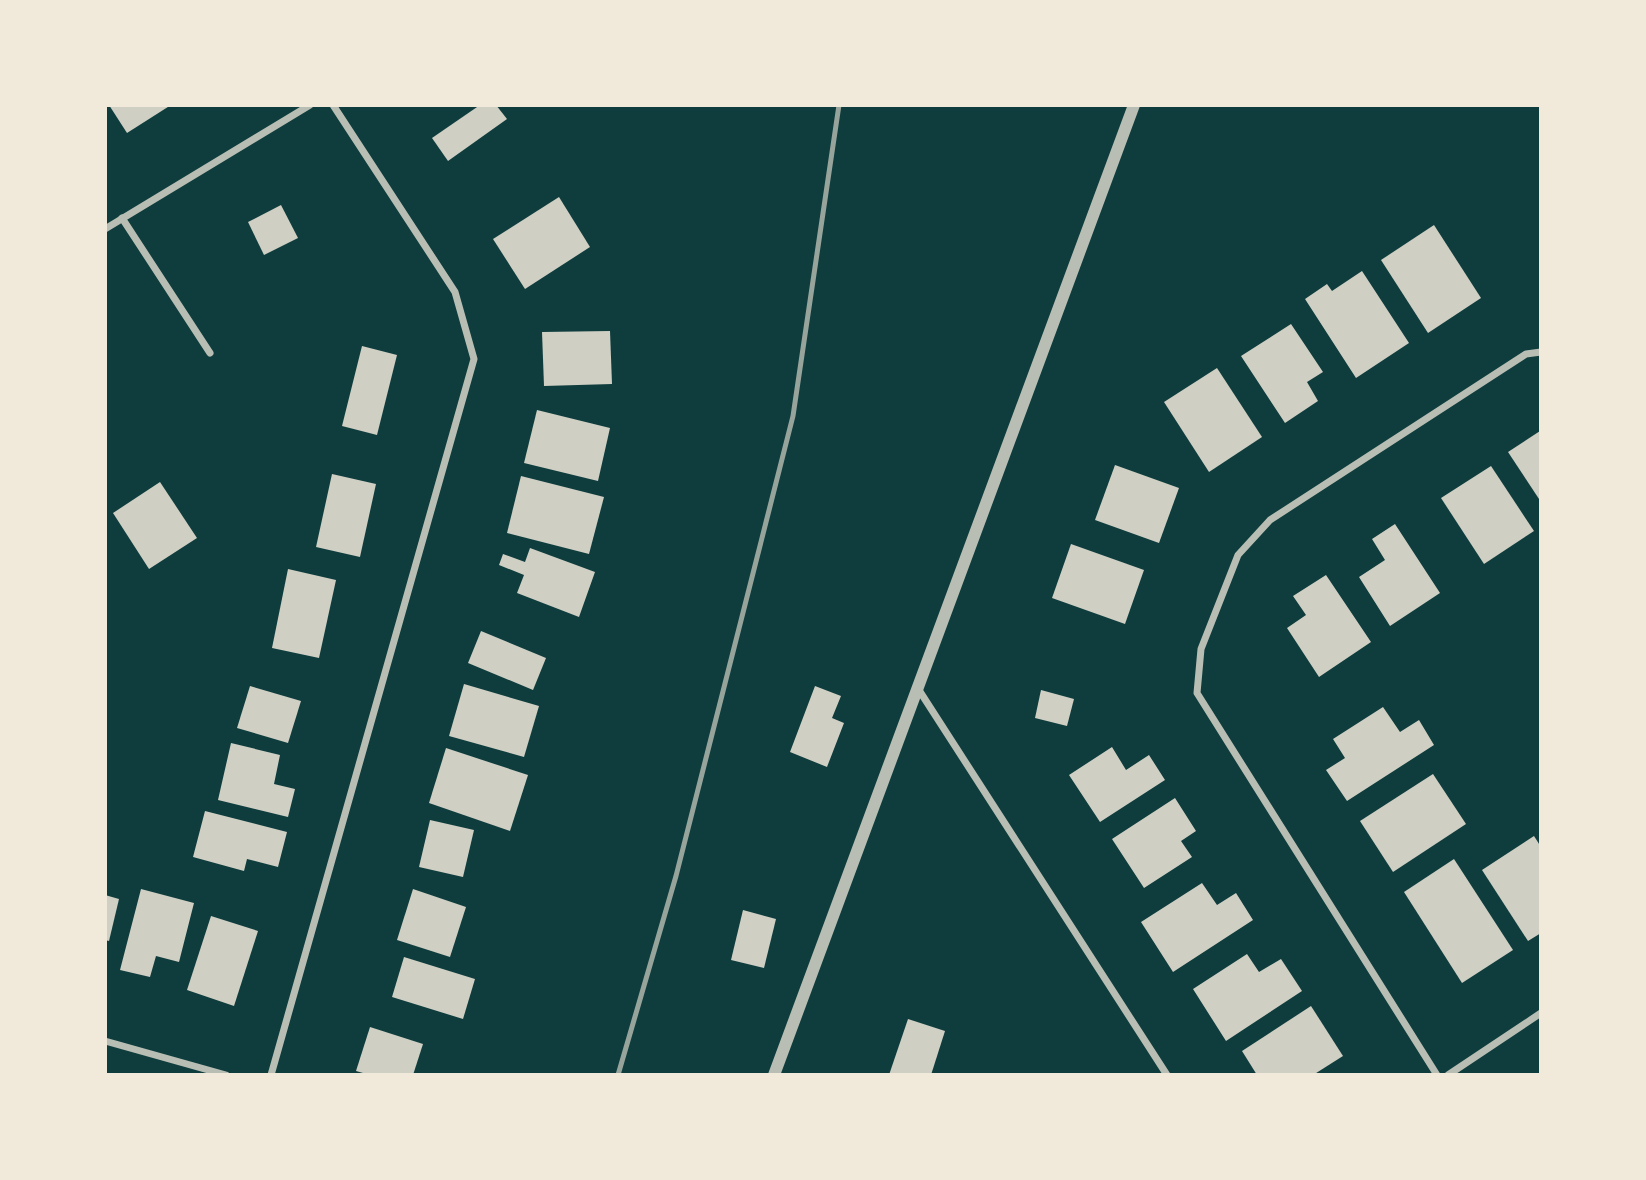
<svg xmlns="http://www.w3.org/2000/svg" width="1646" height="1180" viewBox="0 0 1646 1180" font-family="Overpass,sans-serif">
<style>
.building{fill:#cfcfc3}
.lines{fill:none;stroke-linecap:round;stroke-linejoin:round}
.minor{stroke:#b8beb3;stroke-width:7}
.tertiary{stroke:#b8beb3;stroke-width:12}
.rail{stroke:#97a49c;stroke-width:5}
</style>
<rect width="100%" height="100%" fill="#0f3d3e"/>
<!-- building -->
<g class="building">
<path d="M109,105H171L127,133Z"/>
<path d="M480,105H496L507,119L448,161L432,138Z"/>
<path d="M559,197L590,247L525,289L493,239Z"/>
<path d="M281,205L298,238L264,255L248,222Z"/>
<path d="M1434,225L1481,298L1428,333L1381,260Z"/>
<path d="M1362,271L1409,343L1356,378L1305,299L1327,284L1332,291Z"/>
<path d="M1291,324L1323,372L1307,382L1318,401L1285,423L1241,356Z"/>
<path d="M610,331L612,384L544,386L542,332Z"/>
<path d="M362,346L397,355L377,435L342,426Z"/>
<path d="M1217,368L1262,437L1209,472L1164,402Z"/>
<path d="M537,410L610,428L598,481L524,463Z"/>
<path d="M1540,431L1541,433V502L1508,452Z"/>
<path d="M1115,465L1179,488L1159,543L1095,520Z"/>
<path d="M1491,466L1534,531L1484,564L1441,498Z"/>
<path d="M332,474L376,484L360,557L316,547Z"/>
<path d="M521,476L604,497L589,554L507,533Z"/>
<path d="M160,482L197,538L149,569L113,513Z"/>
<path d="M1395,524L1440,593L1390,626L1359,577L1385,560L1372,539Z"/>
<path d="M1071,544L1144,570L1125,624L1052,598Z"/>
<path d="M530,548L595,572L579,617L517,593L524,575L499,565L503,554L525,562Z"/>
<path d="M288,569L336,580L319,658L272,648Z"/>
<path d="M1326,575L1371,642L1319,677L1287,628L1306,615L1293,596Z"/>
<path d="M481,631L546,658L533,690L468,663Z"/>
<path d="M464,684L539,706L524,757L449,736Z"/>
<path d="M250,686L301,701L288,743L237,728Z"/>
<path d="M815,686L841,696L832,718L844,723L827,767L790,752Z"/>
<path d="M1041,690L1074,699L1067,726L1035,718Z"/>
<path d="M1383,707L1400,732L1419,720L1434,745L1347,801L1326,770L1345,758L1333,739Z"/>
<path d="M231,743L280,755L274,784L295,789L288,817L218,800Z"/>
<path d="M1112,747L1126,770L1149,755L1165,780L1100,822L1069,775Z"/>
<path d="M446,748L528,775L510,831L429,803Z"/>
<path d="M1433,774L1466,824L1393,872L1360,821Z"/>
<path d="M1175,798L1196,831L1181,841L1192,857L1144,888L1112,839Z"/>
<path d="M205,811L287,832L278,867L247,859L244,871L193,857Z"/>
<path d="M430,820L474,830L463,877L419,867Z"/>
<path d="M1534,836L1541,847V933L1528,941L1482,870Z"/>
<path d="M1454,859L1513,950L1462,983L1404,892Z"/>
<path d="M1202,883L1217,905L1236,893L1253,920L1173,972L1141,922Z"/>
<path d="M141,889L194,903L179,962L156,956L150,977L120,970Z"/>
<path d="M413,889L466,907L450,957L397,940Z"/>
<path d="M105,895L119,899L109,941L105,940Z"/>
<path d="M743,910L776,919L764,968L731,960Z"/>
<path d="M211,916L258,931L234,1006L187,990Z"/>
<path d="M1247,954L1259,972L1281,959L1302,991L1226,1041L1193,989Z"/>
<path d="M404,957L475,979L463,1019L392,997Z"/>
<path d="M1311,1006L1343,1056L1313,1075H1257L1242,1051Z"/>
<path d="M908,1019L945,1031L931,1075H889Z"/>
<path d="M370,1027L423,1044L413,1075H370L356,1071Z"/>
</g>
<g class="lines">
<!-- minor -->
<g class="minor">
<path d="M122,218L210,353"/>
<path d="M105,229L310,105"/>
<path d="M917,687L1167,1075"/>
<path d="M105,1041L226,1075"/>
<path d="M271,1075L474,359L455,292L333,105"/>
<path d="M1437,1075L1197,693L1201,649L1238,555L1270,520L1526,354L1541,352"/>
<path d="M1448,1075L1541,1013"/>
</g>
<!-- tertiary -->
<path class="tertiary" d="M774,1075L1134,105"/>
<!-- rail -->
<path class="rail" d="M618,1075L676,876L793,416L839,105"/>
</g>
<!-- border -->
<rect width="1646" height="1180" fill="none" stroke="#f1e9da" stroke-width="214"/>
</svg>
